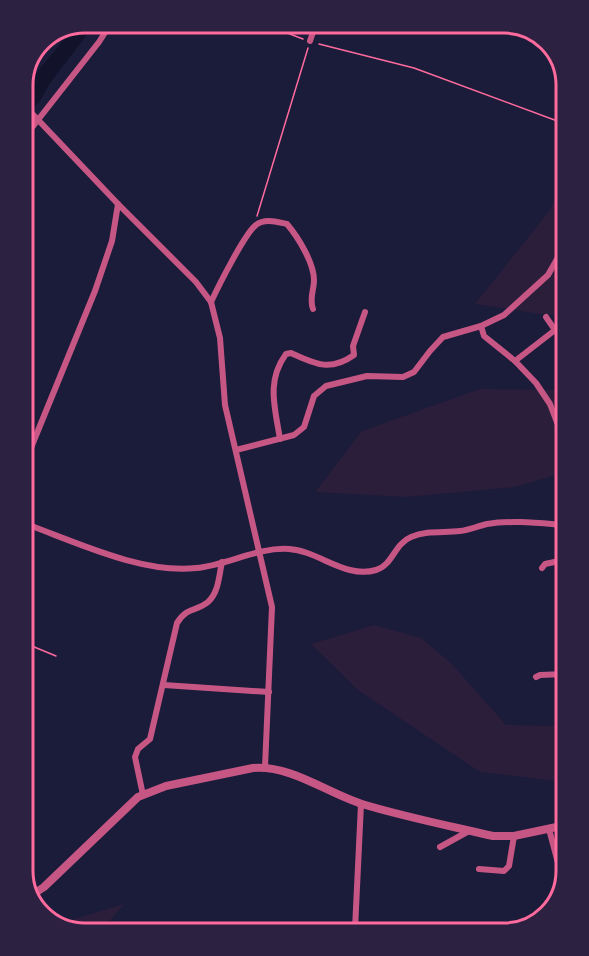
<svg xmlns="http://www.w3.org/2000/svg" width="589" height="956" viewBox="0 0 589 956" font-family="Jost,sans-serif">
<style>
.green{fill:#2a1e3b}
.water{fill:#12122b}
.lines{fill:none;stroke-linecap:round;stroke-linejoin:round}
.path{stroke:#ff6b9d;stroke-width:1.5}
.minor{stroke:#c65784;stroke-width:6}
.tertiary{stroke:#c65784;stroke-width:8}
.rim{fill:none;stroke:#ff6b9d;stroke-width:3}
</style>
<rect width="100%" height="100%" fill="#1b1b3a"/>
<!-- green -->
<g class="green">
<path d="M561,183L562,317L475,304L550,210Z"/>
<path d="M480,389L563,390V473L515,487L406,497L315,492L362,431Z"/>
<path d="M374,625L421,638L451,663L506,725L565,726L566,782L480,772L358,690L311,644Z"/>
<path d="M124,904L99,933H82L55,925Z"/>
</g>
<!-- water -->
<path class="water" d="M85,23H93L83,40L50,83L40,101L23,120V89L70,32L72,28Z"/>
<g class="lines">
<!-- path -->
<g class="path">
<path d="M261,23L303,39"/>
<path d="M319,44L414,68L560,122"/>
<path d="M257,216L308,48"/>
<path d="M27,644L56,656"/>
</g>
<!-- minor -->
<g class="minor">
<path d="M310,41L316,23"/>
<path d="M23,104L118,204L196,282L211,302L220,338L225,405L272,607L265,767"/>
<path d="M23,139L99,42L111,23"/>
<path d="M211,302C218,287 245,233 256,225C265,218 277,222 287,224C298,237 314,263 314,280C314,290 309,299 313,309"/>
<path d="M546,317L555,330L562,335"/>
<path d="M481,326L484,336L515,361L536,383L550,404L563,438"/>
<path d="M515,361L555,330"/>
<path d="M280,439C275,408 266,381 286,354L291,353C315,364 330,372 354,355L353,346L365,312"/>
<path d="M236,450L294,435L304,427L314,396L326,386L367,376L403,377L414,372L430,351L443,337L481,326L504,315L548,275L561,252"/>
<path d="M26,460L95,291L112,241L118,204"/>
<path d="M26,524C76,542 142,574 196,568C228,565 257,547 289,549C319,551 345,579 376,570C393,565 394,544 411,537C427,530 444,533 460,531C469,530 478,526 487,524C512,520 538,523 564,525"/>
<path d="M542,568L545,564L564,560"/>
<path d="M563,665L565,666"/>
<path d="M536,677L540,675L565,674"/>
<path d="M164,685L269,692"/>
<path d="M143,795L135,757L138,749L150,739L177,623C188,606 196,612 208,602C219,592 219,575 222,562"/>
<path d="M549,829L563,882"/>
<path d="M440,847L469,831"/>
<path d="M479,869L504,871L509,866L514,836"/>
<path d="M355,929L361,804"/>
</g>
<!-- tertiary -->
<path class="tertiary" d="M29,897L44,887L138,797L166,786L253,768C291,765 327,793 362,804C405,817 450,826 493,836H514L566,825"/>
</g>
<!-- crop -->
<path d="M0 0H589V956H0ZM85 33H504A52 52 0 0 1 556 85V871A52 52 0 0 1 504 923H85A52 52 0 0 1 33 871V85A52 52 0 0 1 85 33Z" fill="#2d2142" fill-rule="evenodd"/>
<path class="rim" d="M85 33H504A52 52 0 0 1 556 85V871A52 52 0 0 1 504 923H85A52 52 0 0 1 33 871V85A52 52 0 0 1 85 33Z"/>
</svg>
